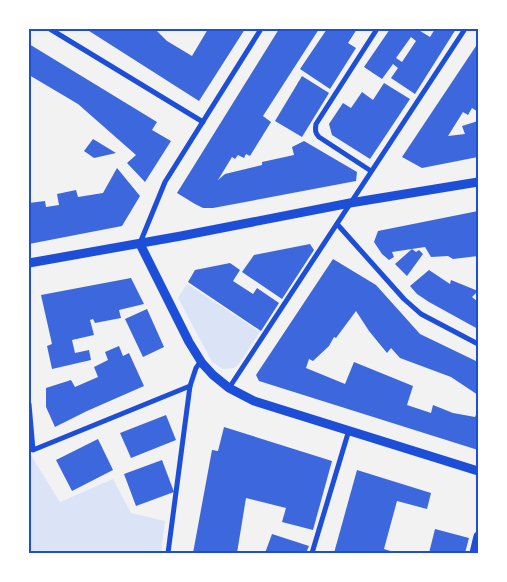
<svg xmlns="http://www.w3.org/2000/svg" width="507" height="582" viewBox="0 0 507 582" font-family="'Roboto Condensed',sans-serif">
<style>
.green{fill:#dbe4f7}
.building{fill:#3d67dc;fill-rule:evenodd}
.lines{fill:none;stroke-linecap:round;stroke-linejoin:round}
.minor{stroke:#1d4ed8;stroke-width:5}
.tertiary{stroke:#1d4ed8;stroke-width:9}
.neatline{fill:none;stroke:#1d4ed8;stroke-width:2}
</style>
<rect width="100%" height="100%" fill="#f2f2f2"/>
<!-- green -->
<g class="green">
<path d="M187,284L260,332L238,365L234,368L223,369L212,362L178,298Z"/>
<path d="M29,452L60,502L113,479L131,513L165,521L161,553H29Z"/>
</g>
<!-- building -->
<g class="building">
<path d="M86,29H155L167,41L192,56L208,29H245L199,101Z"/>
<path d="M279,29H319L263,116L271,122L250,156L246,154L244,158L238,155L235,159L232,157L218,180L225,174L262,165V162L294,155L292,147L304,141L357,172L356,181L213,208H203L195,204L177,193Z"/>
<path d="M327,29H357L348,43L356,48L330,89L300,69Z"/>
<path d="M390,29H417L430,37L435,29H456L415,94L391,78L398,68L393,64L382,79L364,67ZM411,37L416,41L402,62L396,58Z"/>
<path d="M478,43V112L472,108L468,115L463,112L448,136L465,134L462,126L478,121V157L422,168L402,157Z"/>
<path d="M29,44L157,122L152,130L171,141L145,182L127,163L136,155L78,104L29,75Z"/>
<path d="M302,76L329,93L302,137L275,121Z"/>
<path d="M384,83L410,99L370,159L332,135L329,124L343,103L351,108L362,92L373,100Z"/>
<path d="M93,139L116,153L94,158L84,151Z"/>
<path d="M117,168L140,196L122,226L29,244V203L45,201L46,207L59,205L57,194L76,190L78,197L103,193Z"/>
<path d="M478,211V256L453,259L448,256L431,257L425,247L392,252L394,257L389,260L382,254L374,242L378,231Z"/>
<path d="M310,244L314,250L282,299L242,272L254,255Z"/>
<path d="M412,249L416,252L419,250L423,254L407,276L395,264Z"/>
<path d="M333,259L376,285L420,334L478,362V395L451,377L400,358L391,348L387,353L369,331L356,311L336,338L334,337L329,346L313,361L309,359L306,368L345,384L354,362L413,386L407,405L431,413L433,405L453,413L475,417L478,410V450L259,381L256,375Z"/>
<path d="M230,263L240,270L233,281L253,294L257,288L279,303L261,331L188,282L195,270Z"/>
<path d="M429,270L450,284L451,280L478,291L472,297L478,302V329L429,302L417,294L410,286Z"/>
<path d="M131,278L144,304L119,310L121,318L95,323L93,319L90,320L94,335L72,340L75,353L89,350L91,360L52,369L47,346L52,344L41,295Z"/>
<path d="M147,309L164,347L143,357L125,319Z"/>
<path d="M119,346L123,356L129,353L144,386L87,411L55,427L46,407V388L71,380L75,387L98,377L94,367L108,360L105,352Z"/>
<path d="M166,415L176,440L131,458L120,433Z"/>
<path d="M224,427L332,461L313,530L282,522L286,508L246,498L237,553H193L212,450L218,451Z"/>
<path d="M98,439L113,470L72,491L56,460Z"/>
<path d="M162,460L174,492L136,506L124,474Z"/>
<path d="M357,470L431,493L427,509L397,501L384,549L397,553H334Z"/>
<path d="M435,529L469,538L465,553H429Z"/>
<path d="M272,534L309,546L306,553H265Z"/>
</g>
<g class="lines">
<!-- minor -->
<g class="minor">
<path d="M50,29L203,122"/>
<path d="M371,171L319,137C315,133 315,130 316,124L377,29"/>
<path d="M337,224L404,299L421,314L478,344"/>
<path d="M140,243L165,182L261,29"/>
<path d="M229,388L465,29"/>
<path d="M29,404L33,450L190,386"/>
<path d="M168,553L190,386L196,368L201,361"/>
<path d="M312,553L349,430"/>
</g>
<!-- tertiary -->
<g class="tertiary">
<path d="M140,244L189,342L202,363L213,375L229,388L254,401L478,471"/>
<path d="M29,263L181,236L350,203L478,182"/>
<path d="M474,553L478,536"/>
</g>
</g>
<!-- border -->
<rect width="507" height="582" fill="none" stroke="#ffffff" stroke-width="60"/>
<rect x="30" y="30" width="447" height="522" class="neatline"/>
</svg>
